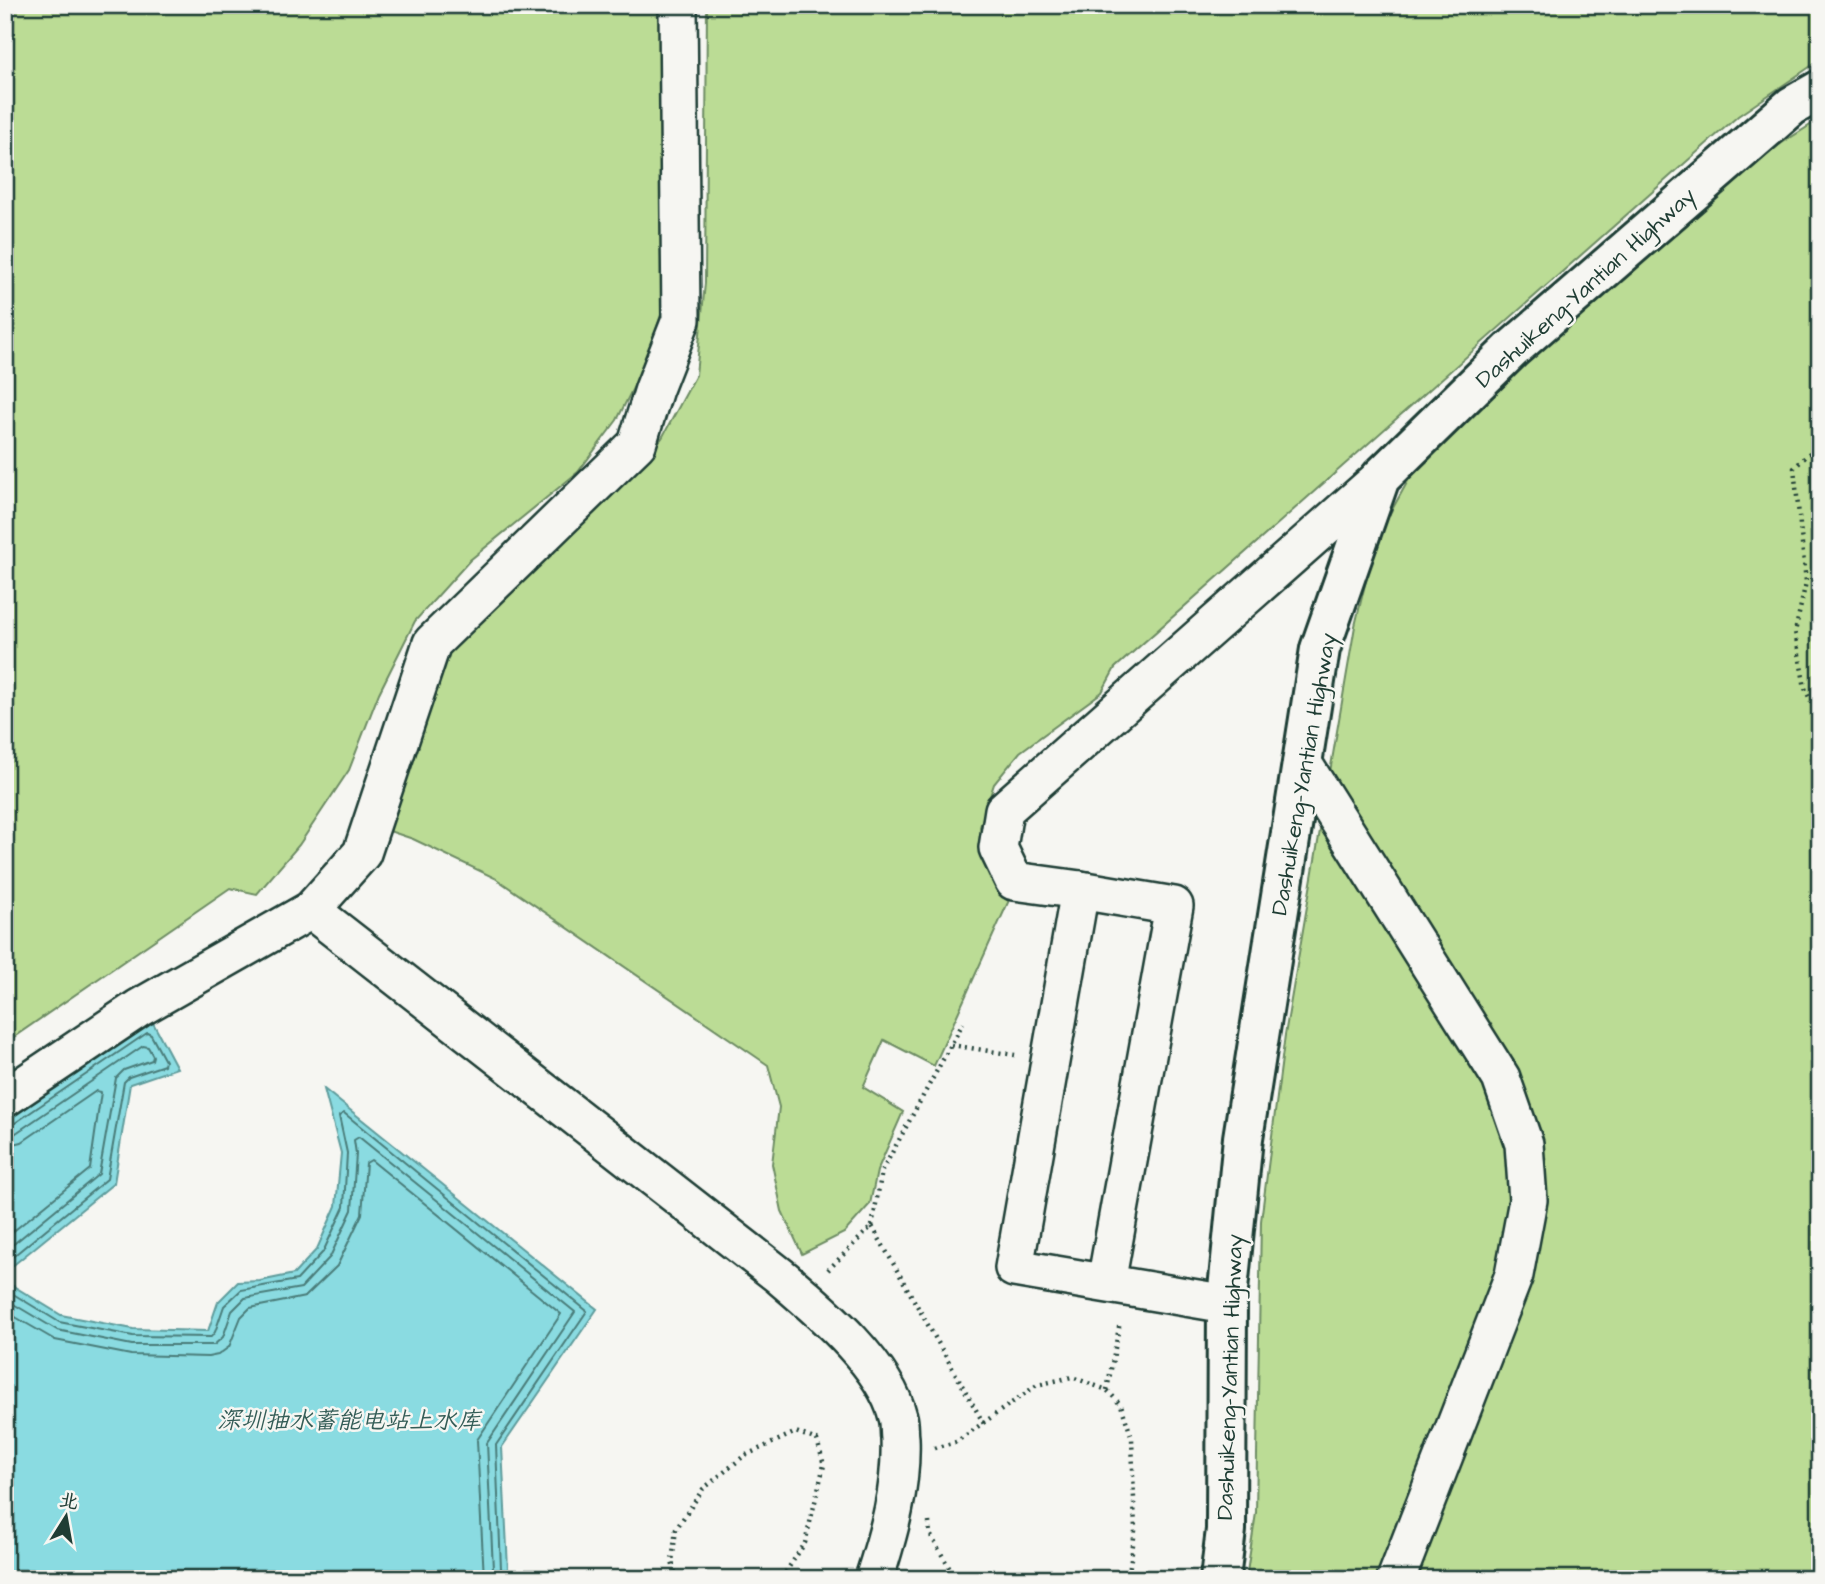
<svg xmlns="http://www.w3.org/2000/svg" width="1825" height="1584" viewBox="0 0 1825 1584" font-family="'Architects Daughter','LXGW WenKai TC',sans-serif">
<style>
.green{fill:#bbdc95;stroke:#6d8c64;stroke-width:2}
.water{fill:#8adbe1;stroke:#5f9c9c;stroke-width:2}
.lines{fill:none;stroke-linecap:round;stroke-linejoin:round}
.shore{stroke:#4a7c79;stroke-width:2}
.minor-casing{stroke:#1f3d34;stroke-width:42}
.major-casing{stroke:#1f3d34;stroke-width:44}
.path{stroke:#1f3d34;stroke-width:4.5;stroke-dasharray:2 5;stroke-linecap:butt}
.minor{stroke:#f6f6f2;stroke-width:37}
.major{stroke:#f6f6f2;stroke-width:38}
.labels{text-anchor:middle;stroke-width:5;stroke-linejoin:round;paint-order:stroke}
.street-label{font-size:23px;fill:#1f3d34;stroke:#f6f6f2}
.water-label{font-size:24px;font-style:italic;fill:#345d57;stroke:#f6f6f2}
</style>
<rect width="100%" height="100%" fill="#f6f6f2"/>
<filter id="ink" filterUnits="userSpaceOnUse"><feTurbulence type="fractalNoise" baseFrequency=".0143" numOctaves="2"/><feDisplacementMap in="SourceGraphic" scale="14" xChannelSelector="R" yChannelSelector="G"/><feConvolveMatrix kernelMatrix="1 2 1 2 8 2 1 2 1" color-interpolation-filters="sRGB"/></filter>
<g filter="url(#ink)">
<!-- green -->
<g class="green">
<path d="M5,5H674L667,296L645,364L617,420L578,472L470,560L415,621L379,693L349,770L299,845L257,894L230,888L5,1043Z"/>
<path d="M707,5H1820V60L1738,116L1115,668L1102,692L1020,752L994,784L980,827L988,863L1015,887L934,1066L884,1040L863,1087L903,1112L877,1171L870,1204L844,1233L802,1254L782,1211L772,1164L779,1107L768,1065L495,878L413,839L380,828L449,644L509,582L617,491L662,438L696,375L705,283Z"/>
<path d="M1820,119V1579H1246L1256,1513L1261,1221L1285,1035L1355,626L1367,576L1384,524L1423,454L1654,243L1766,153Z"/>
</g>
<!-- water -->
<g class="water">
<path d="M152,1021L177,1068L130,1084L114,1183L5,1272V1121Z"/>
<path d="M324,1089L597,1309L502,1447L508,1569L515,1579H5V1281L61,1315L133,1329L208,1331L218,1302L238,1282L260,1281L294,1274L317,1249L336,1206L341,1153Z"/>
</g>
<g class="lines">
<!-- shore -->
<g class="shore">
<path d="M5,1127L12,1125L147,1033L151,1035L165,1061L164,1065L129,1077L124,1082L107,1179L5,1263"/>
<path d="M5,1136L16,1133L143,1046L148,1047L153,1056L152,1060L124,1070L116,1078L99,1174L5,1251"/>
<path d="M5,1146L22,1142L96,1091L101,1092L90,1169L5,1238"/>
<path d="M5,1289L59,1322L133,1336L211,1337L215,1332L224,1306L241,1290L297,1280L323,1252L344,1207L347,1153L339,1116L344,1113L587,1311L496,1445L501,1569L507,1579"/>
<path d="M5,1299L57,1330L132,1345H214L223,1337L232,1311L245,1298L301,1288L330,1257L352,1210L356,1154L354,1140L359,1137L575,1312L487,1443L493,1569L496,1579"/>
<path d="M5,1311L55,1340L131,1355L208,1357L218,1355L229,1347L241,1317L250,1308L305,1297L337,1266L362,1214L366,1163L371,1160L561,1314L477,1440L484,1579"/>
</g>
<!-- minor casing -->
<g class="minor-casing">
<g id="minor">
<path d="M1302,762L1501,1078L1524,1144L1528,1200L1514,1275L1396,1579"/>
<path d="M1080,890L1014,881L998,848L1004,810L1380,478"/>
<path d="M311,910L780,1276C820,1310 885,1364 898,1417C900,1424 899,1432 900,1438C902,1487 889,1533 874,1579"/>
<path d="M5,1098L139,1008L311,910L362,853L432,643L637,444L654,389L681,320L678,5"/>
<path d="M1106,1283L1174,906L1080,890L1014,1268L1227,1304"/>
</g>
</g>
<!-- major casing -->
<g class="major-casing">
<path id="major" d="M1220,1579L1226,1530L1227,1300L1243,1138L1320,649L1380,478L1511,350L1792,106L1820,90"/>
</g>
<!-- path -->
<g class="path">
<path d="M1820,443L1794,468L1806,582L1795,632L1805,688L1820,723"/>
<path d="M951,1045L1015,1055"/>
<path d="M872,1226L882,1171L963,1023"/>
<path d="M828,1270L872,1226L984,1424"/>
<path d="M1107,1390L1120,1322"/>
<path d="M934,1448L956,1442L1037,1385L1072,1377L1107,1390L1121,1405L1132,1438L1135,1531L1128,1579"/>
<path d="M929,1522L930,1534L950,1569L948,1579"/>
<path d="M677,1579L672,1562L676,1529L703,1489L744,1456L796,1432L817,1440L824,1465L805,1543L781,1579"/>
</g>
<!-- minor -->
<use href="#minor" class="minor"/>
<!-- major -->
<use href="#major" class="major"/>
</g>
</g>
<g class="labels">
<!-- street labels -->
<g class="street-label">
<text transform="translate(1585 287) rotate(-42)" y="8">Dashuikeng-Yantian Highway</text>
<text transform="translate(1303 774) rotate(-80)" y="8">Dashuikeng-Yantian Highway</text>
<text transform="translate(1229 1377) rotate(-88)" y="8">Dashuikeng-Yantian Highway</text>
</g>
<!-- water labels -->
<g class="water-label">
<text x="349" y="1428">深圳抽水蓄能电站上水库</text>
</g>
</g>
<!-- margin -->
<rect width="1825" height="1584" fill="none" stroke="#f6f6f2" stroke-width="28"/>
<rect x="14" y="14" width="1797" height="1556" fill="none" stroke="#1f3d34" stroke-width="2.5" filter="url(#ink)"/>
<!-- north arrow -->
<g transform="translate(66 1517) rotate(11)" stroke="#f6f6f2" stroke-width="5" paint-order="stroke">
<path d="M0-5L12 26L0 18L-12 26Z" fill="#1f3d34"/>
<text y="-10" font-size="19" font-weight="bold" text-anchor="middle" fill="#1f3d34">北</text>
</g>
</svg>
